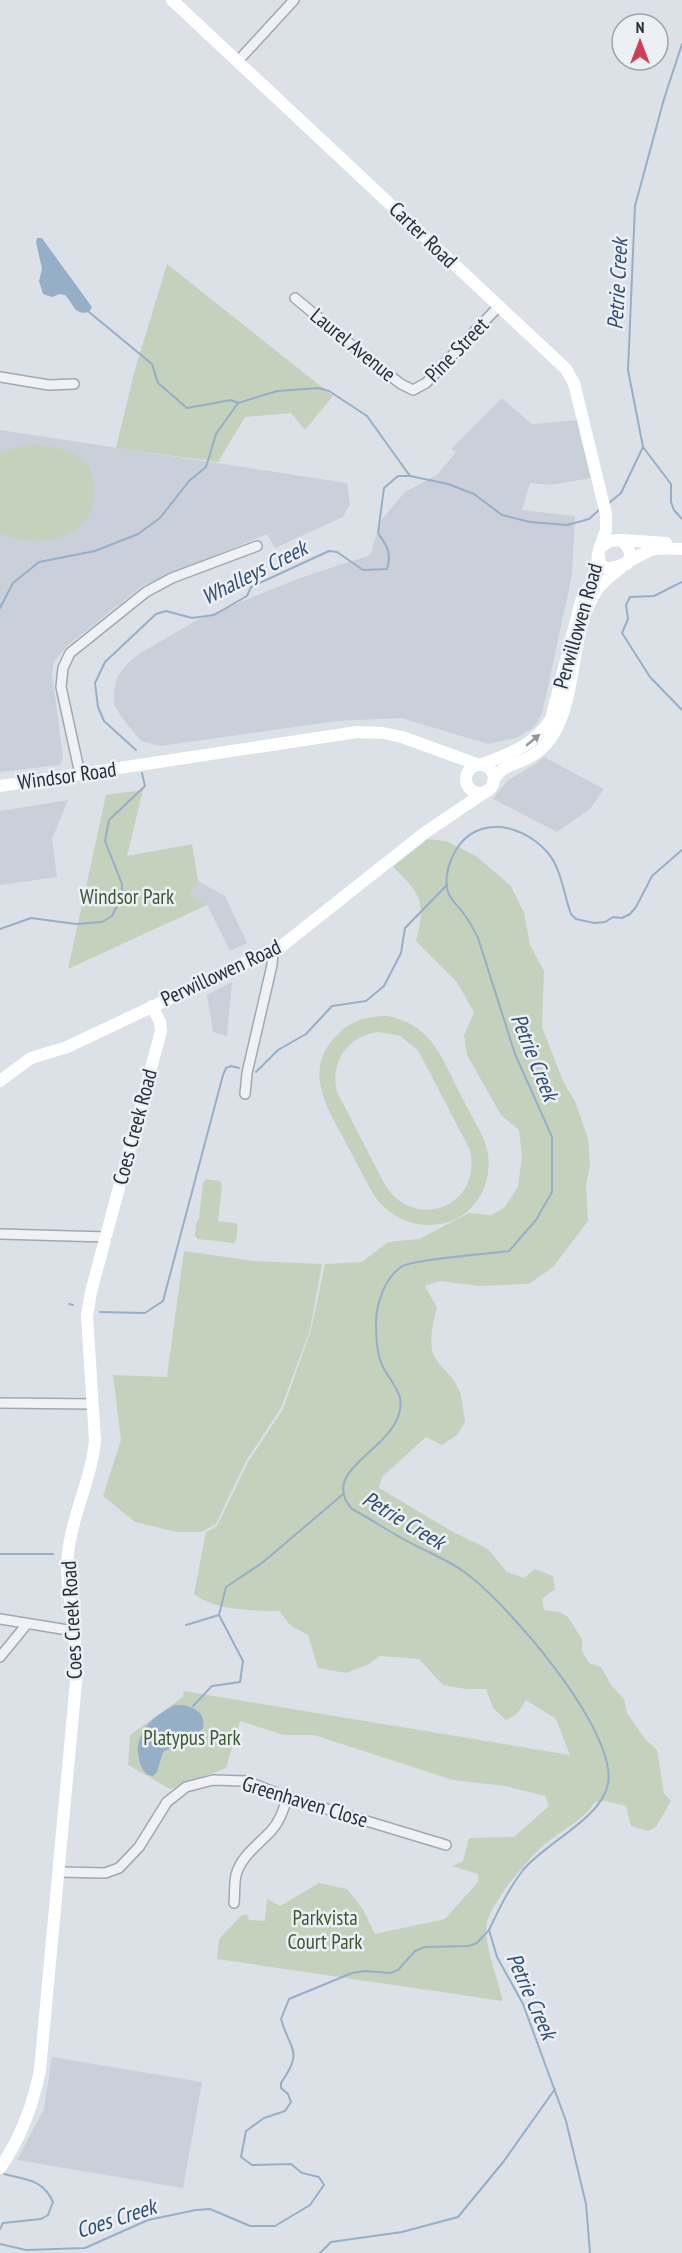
<svg xmlns="http://www.w3.org/2000/svg" width="682" height="2253" viewBox="0 0 682 2253" font-family="'PT Sans Narrow',sans-serif">
<style>
.built{fill:#cad0d9}
.green{fill:#c3d1bd;fill-rule:evenodd}
.water{fill:#96afc8}
.lines{fill:none;stroke-linecap:round;stroke-linejoin:round}
.stream{stroke:#96afc8;stroke-width:2}
.street-casing{stroke:#a2a8b1;stroke-width:12}
.street{stroke:#eff1f5;stroke-width:9}
.secondary{stroke:#fff;stroke-width:12}
.oneway{fill:#92979e}
.labels{text-anchor:middle;stroke-width:5;stroke-linejoin:round;paint-order:stroke}
.street-label{font-size:21px;fill:#262f3d;stroke:#ecf0f5}
.park-label{font-size:21px;fill:#3b5933;stroke:#ecf0f5}
.water-label{font-size:22px;font-style:italic;fill:#304e71;stroke:#ecf0f5}
</style>
<rect width="100%" height="100%" fill="#dce1e7"/>
<!-- built -->
<g class="built">
<path d="M502,398L532,424L578,420L591,478L550,485L530,483L522,510L575,516L572,575L542,714L534,727L516,738L488,744L401,718L337,721L160,746L141,741L120,715L114,704V689L118,676L126,665L137,655L201,618L300,578L370,555L382,519L405,492L438,474L456,452L459,454L451,449Z"/>
<path d="M0,430L347,483L350,504L343,517L275,548L267,534L142,586L67,646L54,662L52,674L63,757L60,765L0,772Z"/>
<path d="M544,757L604,789L590,809L557,832L493,799L507,781L537,763Z"/>
<path d="M68,800L52,839L57,877L0,885V811Z"/>
<path d="M198,881L225,896L247,943L230,951L207,905L190,896Z"/>
<path d="M232,982L227,1036L213,1032L207,995Z"/>
<path d="M52,2057L202,2082L183,2188L17,2160L44,2109Z"/>
</g>
<!-- green -->
<g class="green">
<path d="M167,264L333,396L305,430L291,413L245,417L218,462L116,448L134,373Z"/>
<path d="M32,444C50,446 71,449 84,461C92,469 94,481 94,491C94,541 37,550 0,533V452Z"/>
<path d="M143,790L127,856L192,844L198,881L190,895L207,905L68,969L106,795Z"/>
<path d="M428,839L446,841L476,856L511,886L524,913L530,945L544,971L542,1027L563,1081L575,1101L588,1138L590,1165L586,1185L588,1221L553,1267L529,1284L479,1286L440,1281L425,1286L437,1308C433,1321 427,1347 436,1359C443,1371 452,1374 459,1390C463,1399 463,1412 465,1422L457,1435L442,1445L426,1437L382,1477L379,1488L453,1532L488,1549L507,1572L524,1578L535,1569L553,1576L555,1589L542,1599L544,1610L559,1612L568,1617L582,1639V1651L589,1663L601,1667L611,1685L624,1699L627,1713L645,1739L657,1750L664,1793L671,1801L656,1827L648,1831L631,1826L626,1806L606,1801L595,1802C585,1818 565,1829 550,1840C532,1853 486,1907 486,1929C486,1949 498,1981 503,2001L217,1959L219,1939L241,1916L247,1914L249,1920L265,1921L267,1899L280,1906L319,1883L347,1889L362,1908L375,1934L445,1919L478,1882V1874L452,1866L463,1861L469,1838L514,1837L549,1806L545,1796L505,1786L453,1780L314,1735H284L240,1721L226,1768L170,1789L128,1765L130,1735L183,1697L184,1691L570,1755L556,1719L526,1700L517,1714L506,1720L493,1708L486,1689H466L443,1685L419,1659L380,1656L367,1665L346,1673L318,1668L308,1635L291,1626L279,1611C253,1611 214,1610 194,1594L206,1532L217,1526L248,1462L283,1409L311,1330L325,1264L362,1262L388,1242L419,1239L469,1213L491,1215L504,1208L518,1187L522,1156L519,1130L501,1115L467,1055L464,1035L474,1013L457,982L416,941C426,902 422,895 393,867Z"/>
<path d="M388,1016C402,1019 414,1024 424,1034C442,1051 452,1079 464,1101C471,1116 481,1130 486,1146C489,1155 489,1164 488,1173C478,1235 402,1242 372,1192C362,1174 353,1156 344,1139C325,1104 303,1068 338,1034C351,1020 369,1016 388,1016ZM378,1032L400,1036L418,1050L470,1150C483,1206 415,1233 385,1185L337,1092C330,1062 347,1036 378,1032Z"/>
<path d="M206,1179L220,1181L222,1185L218,1221L236,1223L238,1226L236,1240L234,1243L198,1239L195,1236L196,1223L199,1219L203,1183Z"/>
<path d="M184,1251L254,1261L322,1264L310,1330L281,1408L246,1461L216,1524L201,1532H177L135,1522L103,1496L121,1440L113,1375L167,1377Z"/>
</g>
<!-- water -->
<g class="water">
<path d="M37,238H42L44,241L92,307L89,312C74,316 74,304 65,295L60,294L52,297L43,294L39,281L42,269L36,242Z"/>
<path d="M175,1705C190,1704 207,1711 203,1729L163,1752L157,1772L153,1776L148,1775C141,1770 140,1763 138,1754C136,1730 155,1715 175,1705Z"/>
</g>
<g class="lines">
<!-- stream -->
<g class="stream">
<path d="M682,44L664,99L635,206L628,370L643,447L671,484V502L674,510L682,519"/>
<path d="M89,312L152,364L158,383L187,408L231,400L238,403"/>
<path d="M609,503L621,493L643,447"/>
<path d="M682,582L654,596L630,597L626,605L628,619L622,633L650,677L682,710"/>
<path d="M0,608L13,583L39,562L95,551L138,534L160,518L189,481L206,467L216,434L238,403L277,391L319,388L329,391L367,416L410,476L448,484L474,494L502,515L530,522L567,525L589,519L599,510"/>
<path d="M136,750L104,721L98,707L95,683L105,662L156,614L166,611L192,618L214,615L247,596L251,587L329,551L337,552L363,570L387,569C392,553 387,546 378,533L384,488L398,476H410"/>
<path d="M0,929L31,918L76,924L102,922L112,916L122,896V884L105,841L109,820L145,786L142,773"/>
<path d="M256,1072L278,1050L306,1034L332,1006L366,1001L384,986L401,953L405,928L447,885"/>
<path d="M69,1304L73,1305"/>
<path d="M100,1312L145,1313L163,1301L223,1075L226,1068L231,1066L239,1068"/>
<path d="M0,1554H53"/>
<path d="M186,1625L219,1615"/>
<path d="M193,1706L212,1686L240,1682L243,1661L219,1615L226,1587L262,1563L342,1495"/>
<path d="M0,2229L3,2223L41,2219L48,2215L53,2202C43,2179 26,2180 4,2174"/>
<path d="M0,2244L26,2250L85,2248L148,2220L196,2210L210,2209L250,2226H275L310,2205L324,2185L319,2177L302,2173L291,2164L252,2165L241,2157L246,2131L264,2118L285,2111L291,2102L288,2094L281,2088V2083C304,2050 290,2051 281,2019L289,1999L352,1973L365,1971L390,1973L398,1970L415,1951L425,1947L469,1946L477,1943L489,1930"/>
<path d="M320,2253L331,2242L402,2232L458,2217L504,2161L555,2089"/>
<path d="M590,2253L586,2204L566,2121L523,2004L497,1957L489,1930C499,1909 509,1888 523,1870C546,1842 601,1819 608,1784C618,1731 506,1601 463,1571C446,1559 425,1551 407,1541C388,1531 371,1519 352,1509C320,1473 383,1453 397,1419C407,1396 394,1387 384,1369C376,1354 376,1336 376,1320C377,1302 385,1278 401,1267C413,1259 490,1254 509,1251L536,1220L552,1192V1137L515,1054L478,938C474,930 470,922 464,914C459,907 451,901 448,892C445,882 447,869 451,860C469,814 519,820 548,853C561,868 564,895 571,914L576,919L594,923L605,922L613,917L622,918L630,914L636,907L652,876L682,850"/>
</g>
<!-- street casing -->
<g class="street-casing">
<g id="street">
<path d="M238,61L294,0"/>
<path d="M295,298L373,363L401,384L413,390L426,383L498,307"/>
<path d="M0,377L49,385L74,384"/>
<path d="M80,774L61,687L63,668L70,653L146,592L172,578L257,546"/>
<path d="M245,1094L247,1073L272,965L273,950"/>
<path d="M0,1234L106,1237"/>
<path d="M0,1403L93,1404"/>
<path d="M0,1619L74,1631"/>
<path d="M0,1657L27,1624"/>
<path d="M59,1872L105,1873L119,1868L139,1847L167,1802L186,1787L213,1780L246,1781L287,1797L446,1845"/>
<path d="M234,1903C235,1894 234,1884 236,1875C241,1856 259,1844 271,1831C280,1821 284,1810 287,1797"/>
</g>
</g>
<!-- street -->
<use href="#street" class="street"/>
<!-- secondary -->
<g class="secondary">
<path d="M172,0L566,369L574,383L606,514V530L599,549"/>
<path d="M622,540L666,543"/>
<path d="M627,564C633,555 629,546 621,540L609,541L599,549C595,588 635,556 649,551C659,547 671,549 682,549"/>
<path d="M480,765C509,754 534,746 551,719L581,601L596,574L598,554"/>
<circle cx="480" cy="779" r="14"/>
<path d="M493,782C500,766 511,766 526,759C537,754 546,746 553,735C578,695 570,629 597,590C604,580 615,573 624,565"/>
<path d="M0,786L357,732L383,733L402,737L479,765"/>
<path d="M0,1081L31,1058L67,1047L283,945L423,834L488,790"/>
<path d="M0,2168C21,2138 33,2105 40,2070L76,1682C76,1665 76,1648 74,1631C71,1605 65,1580 68,1553C72,1514 92,1478 95,1440L87,1316L91,1292L161,1031L160,1022L152,1006"/>
</g>
</g>
<!-- one-way arrows -->
<defs><path id="oneway-solid" d="M-6-.8H1V-3.2L6.5 0L1 3.2V.8H-6Z" transform="scale(1.5)"/></defs>
<use class="oneway" href="#oneway-solid" transform="translate(533 740) rotate(-40)"/>
<g class="labels">
<!-- street labels -->
<g class="street-label">
<text transform="translate(423 235) rotate(44)" y="7">Carter Road</text>
<text transform="translate(353 345) rotate(39)" y="7">Laurel Avenue</text>
<text transform="translate(457 350) rotate(-46)" y="7">Pine Street</text>
<text transform="translate(578 626) rotate(-74)" y="7">Perwillowen Road</text>
<text transform="translate(67 776) rotate(-8)" y="7">Windsor Road</text>
<text transform="translate(221 973) rotate(-25)" y="7">Perwillowen Road</text>
<text transform="translate(135 1127) rotate(-75)" y="7">Coes Creek Road</text>
<text transform="translate(72 1620) rotate(-93)" y="7">Coes Creek Road</text>
<text transform="translate(305 1802) rotate(17)" y="7">Greenhaven Close</text>
</g>
<!-- park labels -->
<g class="park-label">
<text x="127" y="904">Windsor Park</text>
<text x="192" y="1745">Platypus Park</text>
<text x="325" y="1925">Parkvista<tspan x="325" dy="24">Court Park</tspan></text>
</g>
<!-- water labels -->
<g class="water-label">
<text transform="translate(617 284) rotate(-87)" y="8">Petrie Creek</text>
<text transform="translate(254 572) rotate(-27)" y="8">Whalleys Creek</text>
<text transform="translate(535 1057) rotate(68)" y="8">Petrie Creek</text>
<text transform="translate(404 1520) rotate(31)" y="8">Petrie Creek</text>
<text transform="translate(532 1996) rotate(66)" y="8">Petrie Creek</text>
<text transform="translate(116 2218) rotate(-18)" y="8">Coes Creek</text>
</g>
</g>
<!-- north arrow -->
<g transform="translate(640 42)"><circle r="28" fill="#ecf0f5" stroke="#9da3ab" stroke-width="1.5"/>
<path d="M0-4.5L10 22L0 15L-10 22Z" fill="#cf3e57"/>
<text y="-9" font-size="16" font-weight="bold" text-anchor="middle" fill="#262f3d">N</text>
</g>
</svg>
